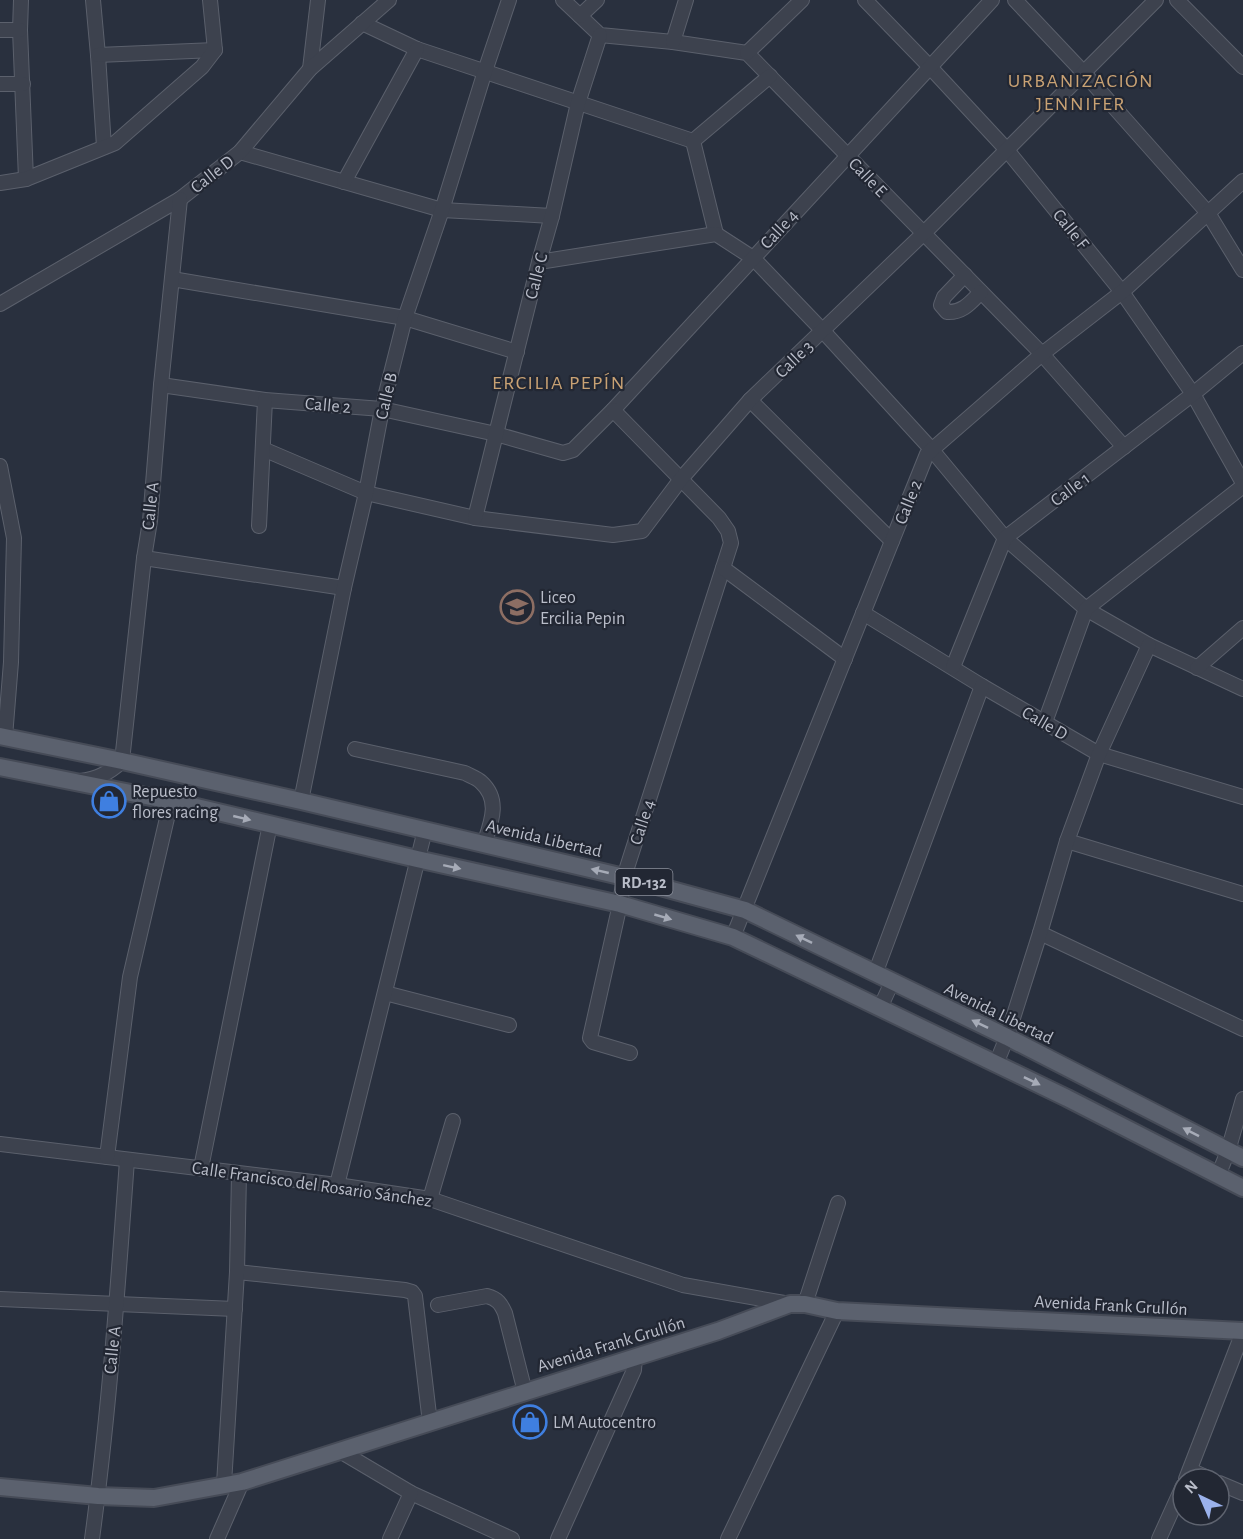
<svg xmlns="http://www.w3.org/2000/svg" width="1243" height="1539" viewBox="0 0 1243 1539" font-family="'Alegreya Sans',sans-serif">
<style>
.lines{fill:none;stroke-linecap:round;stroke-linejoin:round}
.minor-casing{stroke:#5b606c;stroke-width:16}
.major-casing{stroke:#464b57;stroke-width:20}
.minor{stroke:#3d424e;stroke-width:14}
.major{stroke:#5b616e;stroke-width:16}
.oneway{fill:#a6abb7}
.labels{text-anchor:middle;stroke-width:4.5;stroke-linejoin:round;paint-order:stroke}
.shield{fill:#222733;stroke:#8c909c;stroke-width:1.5}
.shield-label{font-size:16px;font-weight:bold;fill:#b9bdc9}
.street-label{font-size:18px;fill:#b9bdc9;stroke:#222733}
.poi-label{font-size:18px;fill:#b9bdc9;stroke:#222733;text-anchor:start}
.neighbourhood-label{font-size:20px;letter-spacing:1.5px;fill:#c9a274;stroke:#222733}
</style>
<rect width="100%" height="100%" fill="#29303e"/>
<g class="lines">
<!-- minor casing -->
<g class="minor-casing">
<g id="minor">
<path d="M21,0L20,30L26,179"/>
<path d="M93,0L98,55L104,147"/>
<path d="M563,0L600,35L673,42L747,53L1042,354L1124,447"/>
<path d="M865,0L930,67L1007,150L1122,292L1193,394L1243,483"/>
<path d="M1015,0L1083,72L1208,213L1243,270"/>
<path d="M1177,0L1243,67"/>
<path d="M580,16L597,0"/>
<path d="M362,23L417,49L693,141"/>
<path d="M0,30H20"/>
<path d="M673,42L686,0"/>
<path d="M747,53L802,0"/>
<path d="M98,55L215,50"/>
<path d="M310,69L318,0"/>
<path d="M0,84H23"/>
<path d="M240,152L442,210L552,216"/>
<path d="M344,182L417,49"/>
<path d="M0,183L26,179L115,143L202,67L215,50L210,0"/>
<path d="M716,234L693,141L770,76"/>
<path d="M539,262L716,234L753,258L823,331L932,450L1005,538L1086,609L1149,645L1243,689"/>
<path d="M965,275L944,297L941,305L947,312C963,313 971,302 981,292"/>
<path d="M172,279L405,318L517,352"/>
<path d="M0,304L180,199L240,152L310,69L389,0"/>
<path d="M161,385L265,400L382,409L496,434L563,453L573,450L613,410L992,0"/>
<path d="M750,400L892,541"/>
<path d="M613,410L719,518L728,531L731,543L624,877L620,904L590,1038L593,1042L630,1053"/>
<path d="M263,449L366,493L475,518L613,535L642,531L681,479L750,400L924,233L1156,0"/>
<path d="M0,466L14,538L11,662L5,737"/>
<path d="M475,518L539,262L552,216L578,103L600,35"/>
<path d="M259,526L265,400"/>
<path d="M144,558L344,588"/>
<path d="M723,568L845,659"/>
<path d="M863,613L982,686L1099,754L1243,797"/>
<path d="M953,667L1005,538L1193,394L1243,353"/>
<path d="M1197,668L1243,628"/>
<path d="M1045,722L1086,609L1243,486"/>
<path d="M355,749L465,773C470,776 477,778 481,782C501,800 491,823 484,844"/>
<path d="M80,781C97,779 109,773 122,761L144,558L150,521L161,385L180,199"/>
<path d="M301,801L344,588L366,493L382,409L405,318L442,210L485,71L509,0"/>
<path d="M1067,841L1243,894"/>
<path d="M1040,933L1243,1029"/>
<path d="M733,937L927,454L1042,354L1122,292L1243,181"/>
<path d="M875,974L982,686"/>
<path d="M385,993L509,1025"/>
<path d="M880,1008L892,982"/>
<path d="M996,1064L1007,1037L1040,933L1067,841L1099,754L1149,645"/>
<path d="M0,1144L337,1185L430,1199L683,1285L790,1304"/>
<path d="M107,1157L130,977L171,801"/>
<path d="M201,1168L270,824"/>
<path d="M1218,1176L1228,1151L1243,1099"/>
<path d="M337,1185L425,830"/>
<path d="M430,1199L453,1121"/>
<path d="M237,1272L405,1290L412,1292L415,1296L430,1423"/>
<path d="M0,1299L235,1309"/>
<path d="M805,1304L838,1203"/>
<path d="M438,1305L487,1296C498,1299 501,1304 505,1313L525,1392"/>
<path d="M340,1451L411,1493L512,1539"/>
<path d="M1190,1470L1210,1479"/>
<path d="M1186,1479L1243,1332"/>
<path d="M1219,1483L1243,1493"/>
<path d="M224,1484L237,1272L239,1174"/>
<path d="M92,1539C109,1413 118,1286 127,1160"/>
<path d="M217,1539L242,1482"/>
<path d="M390,1539L411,1493"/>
<path d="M558,1539L634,1370L635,1357"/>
<path d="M728,1539L837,1311"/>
<path d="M1159,1539L1183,1486"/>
</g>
</g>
<!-- major casing -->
<g class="major-casing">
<g id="major">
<path d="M0,736L122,761L301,801L624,877L745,910L1007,1037L1243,1158"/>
<path d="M0,767L171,801L417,859L620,904L733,937L1067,1098L1243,1188"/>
<path d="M0,1487L98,1496L154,1498L242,1482L718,1331L790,1304H805L837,1311L1243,1331"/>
</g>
</g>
<!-- minor -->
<use href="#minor" class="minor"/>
<!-- major -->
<use href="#major" class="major"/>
</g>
<!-- one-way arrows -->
<defs><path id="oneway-solid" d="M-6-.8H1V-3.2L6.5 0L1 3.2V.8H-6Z" transform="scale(1.5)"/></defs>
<g class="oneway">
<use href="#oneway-solid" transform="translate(242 818) rotate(13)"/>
<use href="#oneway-solid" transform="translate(452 867) rotate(12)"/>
<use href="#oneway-solid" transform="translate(600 871) rotate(-167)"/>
<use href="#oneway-solid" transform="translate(663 917) rotate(16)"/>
<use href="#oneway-solid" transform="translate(804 939) rotate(-154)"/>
<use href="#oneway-solid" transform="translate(980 1024) rotate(-154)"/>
<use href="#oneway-solid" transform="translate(1032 1081) rotate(26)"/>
<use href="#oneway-solid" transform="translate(1191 1132) rotate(-153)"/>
</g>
<!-- icons -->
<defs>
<g id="school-ring" transform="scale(1.725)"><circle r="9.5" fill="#222733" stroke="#8d6e63" stroke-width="1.5"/><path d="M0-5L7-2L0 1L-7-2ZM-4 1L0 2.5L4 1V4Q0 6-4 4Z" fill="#8d6e63"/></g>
<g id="shop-ring" transform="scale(1.725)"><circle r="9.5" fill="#222733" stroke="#3f7fe0" stroke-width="1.5"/><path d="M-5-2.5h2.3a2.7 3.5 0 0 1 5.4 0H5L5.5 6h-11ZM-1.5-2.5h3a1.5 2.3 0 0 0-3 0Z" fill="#3f7fe0"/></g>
</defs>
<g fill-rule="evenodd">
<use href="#school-ring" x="517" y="607"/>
<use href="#shop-ring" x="109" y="801"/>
<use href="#shop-ring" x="530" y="1422"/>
</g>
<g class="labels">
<!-- shield labels -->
<rect class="shield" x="615.5" y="869" width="57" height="26" rx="4.5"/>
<g class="shield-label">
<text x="644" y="888">RD-132</text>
</g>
<!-- street labels -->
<g class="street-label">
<text transform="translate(212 174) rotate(-38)" y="6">Calle D</text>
<text transform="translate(868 177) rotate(46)" y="6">Calle E</text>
<text transform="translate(779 229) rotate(-47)" y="6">Calle 4</text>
<text transform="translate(1071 229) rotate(51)" y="6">Calle F</text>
<text transform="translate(536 276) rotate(-76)" y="6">Calle C</text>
<text transform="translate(794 359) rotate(-44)" y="6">Calle 3</text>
<text transform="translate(386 396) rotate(-77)" y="6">Calle B</text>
<text transform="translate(328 405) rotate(5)" y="6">Calle 2</text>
<text transform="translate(1070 489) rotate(-37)" y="6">Calle 1</text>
<text transform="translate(908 502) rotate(-68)" y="6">Calle 2</text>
<text transform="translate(150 506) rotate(-84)" y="6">Calle A</text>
<text transform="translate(1045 723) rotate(30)" y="6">Calle D</text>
<text transform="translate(642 822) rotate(-72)" y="6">Calle 4</text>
<text transform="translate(544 838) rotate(13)" y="6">Avenida Libertad</text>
<text transform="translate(999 1013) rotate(26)" y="6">Avenida Libertad</text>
<text transform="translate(312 1184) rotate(8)" y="6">Calle Francisco del Rosario Sánchez</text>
<text transform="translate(1111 1305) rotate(3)" y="6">Avenida Frank Grullón</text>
<text transform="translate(611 1344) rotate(-17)" y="6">Avenida Frank Grullón</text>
<text transform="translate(112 1350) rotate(-84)" y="6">Calle A</text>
</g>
<!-- poi labels -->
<g class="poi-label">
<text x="540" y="603">Liceo<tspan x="540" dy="21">Ercilia Pepin</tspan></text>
<text x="132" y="797">Repuesto<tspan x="132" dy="21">flores racing</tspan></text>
<text x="553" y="1428">LM Autocentro</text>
</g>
<!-- neighbourhood labels -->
<g class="neighbourhood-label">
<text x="1081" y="87">URBANIZACIÓN<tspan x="1081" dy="23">JENNIFER</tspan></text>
<text x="559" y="389">ERCILIA PEPÍN</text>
</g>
</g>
<!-- north arrow -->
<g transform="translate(1201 1497) rotate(316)"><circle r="28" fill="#222733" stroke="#5e636f" stroke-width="1.5"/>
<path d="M0-4.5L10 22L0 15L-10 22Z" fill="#9bb2ec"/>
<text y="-9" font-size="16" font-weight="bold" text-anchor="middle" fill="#b9bdc9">N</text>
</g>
</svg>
